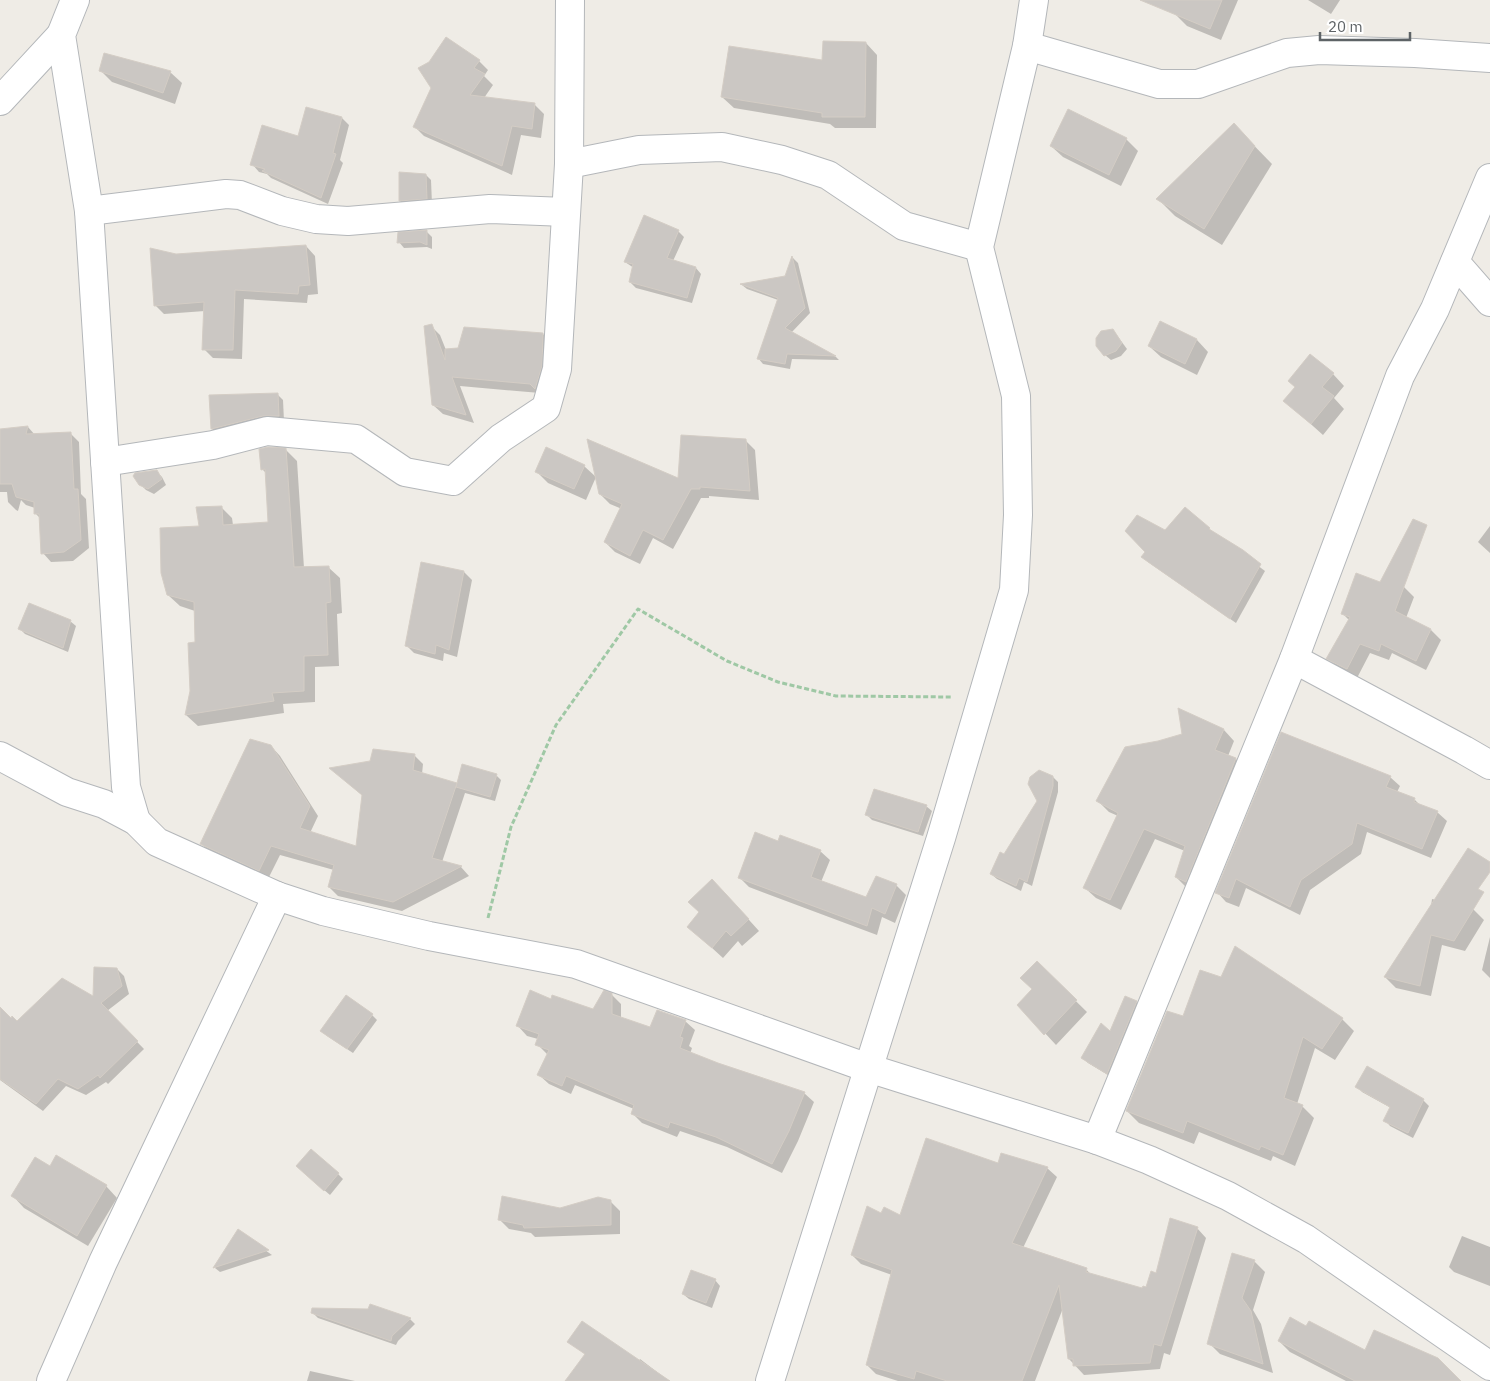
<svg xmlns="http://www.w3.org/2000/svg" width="1490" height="1381" viewBox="0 0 1490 1381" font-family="'IBM Plex Sans',sans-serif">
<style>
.shadow{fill:#0003}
.building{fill:#cbc7c3;stroke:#d4cdc5}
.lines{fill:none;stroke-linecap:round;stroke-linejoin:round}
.minor-casing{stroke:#b4b7ba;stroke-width:30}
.path{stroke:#9fc8a5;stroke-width:3;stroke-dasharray:5 2.5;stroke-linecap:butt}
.minor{stroke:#fff;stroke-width:28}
</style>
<rect width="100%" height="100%" fill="#efece6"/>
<!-- shadow -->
<g class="shadow">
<path d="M1181,0H1238L1221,40L1187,26L1175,14Z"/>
<path d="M1308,0H1340L1331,14Z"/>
<path d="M866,43L877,55L876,128H835L830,124L734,108L722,97L824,62Z"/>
<path d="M479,61L488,70L484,76L493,85L484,98L534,104L544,114L541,138L521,135L512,175L424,136L415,127L432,88Z"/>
<path d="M100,70L170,72L182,83L175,104L112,82Z"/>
<path d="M342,118L349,125L340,160L343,163L328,204L271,178L267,174L259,172L252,164L299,137Z"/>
<path d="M1234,125L1272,164L1222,245L1175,216L1158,199Z"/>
<path d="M1126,139L1138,151L1121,186L1063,157L1051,146Z"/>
<path d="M426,175L431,180L432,204L405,206L400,201Z"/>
<path d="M426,231L432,237V249L427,247L404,248L399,242Z"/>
<path d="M678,231L684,237L673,261L696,268L701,274L692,303L636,288L630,282L634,268L625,262Z"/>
<path d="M306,246L315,256L318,294L308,295L307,303L244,299L242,359L213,358L204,349L205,311L164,314L155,305L176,255Z"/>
<path d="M793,258L798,263L810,313L791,333L836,357L839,360L792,359L790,369L763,364L758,358L778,300L747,289L742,285L786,277Z"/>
<path d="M1161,322L1197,340L1208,352L1197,375L1161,357L1149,346Z"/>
<path d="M431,326L440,335L446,350L543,334L552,343L540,393L460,386L474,423L443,414L433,405Z"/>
<path d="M1113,330L1127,349L1121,356L1111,360L1105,355Z"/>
<path d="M1333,374L1344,386L1334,398L1344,409L1323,435L1285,401Z"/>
<path d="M277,394L283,400L284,421L217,434L212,429L210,396Z"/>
<path d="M28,427L35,435L70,433L79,442L81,494L86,499L89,548L73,561L51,562L43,553L41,519L36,514L35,508L26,505L21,500L18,511L16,510L8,502L7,492H0V430Z"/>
<path d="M745,440L755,450L759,500L709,496V498H701L673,549L653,538L640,564L615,552L605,542L622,509L610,504L600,494L679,480Z"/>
<path d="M286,450L297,461L304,568L328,567L340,578L342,613L337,614L339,666L315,667V702L283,704L284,713L198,726L186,715L192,692L197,644L195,611L180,606L168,595L200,527L221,507L232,518L233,525L270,523L266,473L262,469Z"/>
<path d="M584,466L596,477L586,500L548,483L537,472Z"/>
<path d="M156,471L162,477L166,485L154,494L146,490L140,484Z"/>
<path d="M1490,526V553L1478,542Z"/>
<path d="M1209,529L1265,571L1236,623L1148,562L1143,557L1165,531Z"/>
<path d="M422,564L464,572L472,580L457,657L444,653L443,661L414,653L406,645Z"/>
<path d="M1381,584L1404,587L1414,597L1406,618L1431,630L1441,640L1426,670L1392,653L1389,660L1370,653L1357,678L1338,668L1328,658L1349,620L1342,613Z"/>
<path d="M70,621L76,626L68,652L25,634L20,629Z"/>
<path d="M1180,710L1224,730L1234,741L1228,756L1236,759L1247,770L1187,888L1176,877L1185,851L1155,839L1121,910L1096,898L1085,888L1118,816L1109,812L1098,801L1158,742L1183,735Z"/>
<path d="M1282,734L1390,777L1400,786L1397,792L1415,800L1421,806L1437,812L1447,821L1431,858L1367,832L1361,854L1310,890L1300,915L1246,888L1239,907L1226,902L1217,892Z"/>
<path d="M271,746L280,756L318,816L310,833L357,848L363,796L332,769L414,755L423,764L422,774L458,785L496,775L501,780L495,801L465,793L442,862L461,867L469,876L402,911L338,896L329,887L334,870L280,855L268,879L210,853L202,844Z"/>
<path d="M1053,777L1058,782V792L1032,886L1024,882L1021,891L997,879L991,874L1005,855Z"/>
<path d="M926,806L932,811L923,836L872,820L866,814Z"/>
<path d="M779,842L820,851L830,860L821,882L866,899L896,885L906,895L895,923L882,917L877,935L749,887L740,878Z"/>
<path d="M723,891L759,931L742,946L738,941L723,958L689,927Z"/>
<path d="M1432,899L1473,909L1484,920L1465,951L1442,945L1431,996L1396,988L1385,977L1431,906Z"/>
<path d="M1490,937V978L1482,970Z"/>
<path d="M1037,963L1087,1012L1056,1045L1019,1005L1034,990Z"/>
<path d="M117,969L124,976L129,994L107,1011L144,1049L108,1084L106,1082L86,1095L66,1086L43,1111L0,1080V1009L11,1019L17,1023L94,999Z"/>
<path d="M612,995L621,1004V1019L651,1029L685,1021L695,1030L689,1046L692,1048L690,1054L804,1093L814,1102L798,1141L782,1173L727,1147L680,1131L677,1137L642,1123L632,1113L634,1109L575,1085L571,1094L549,1084L539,1075L548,1055L537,1044L538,1039L527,1036L518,1026L552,1001L594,1010Z"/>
<path d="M1136,1002L1142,1008L1113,1078L1088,1063L1083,1058L1110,1034Z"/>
<path d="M372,1015L377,1020L353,1053L327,1036L321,1031Z"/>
<path d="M1184,1018L1342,1019L1354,1031L1335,1060L1315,1048L1297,1104L1302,1106L1314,1118L1295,1166L1273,1156L1271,1161L1199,1132L1194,1144L1139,1123L1127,1111Z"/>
<path d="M1357,1086L1423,1100L1429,1106L1413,1138L1390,1126L1385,1120L1391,1108L1362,1092Z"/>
<path d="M999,1164L1047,1168L1057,1177L1023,1248L1086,1269L1092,1276L1143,1290L1147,1288L1157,1274L1197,1228L1206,1238L1170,1355L1164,1353L1160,1369L1084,1375L1069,1359L1063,1308L1035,1381H898L876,1374L867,1365L892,1275L861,1264L852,1255L882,1214L901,1216Z"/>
<path d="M303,1172L338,1174L343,1179L330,1195Z"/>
<path d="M106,1186L117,1198L88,1246L24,1208L13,1196Z"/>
<path d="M610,1201L620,1211V1234L535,1237L531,1233L509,1229L499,1219Z"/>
<path d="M238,1231L272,1255L220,1272L215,1268Z"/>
<path d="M1462,1236L1490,1247V1286L1454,1272L1449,1267Z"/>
<path d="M1254,1261L1265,1272L1253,1310L1261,1324L1273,1373L1220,1354L1209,1343Z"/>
<path d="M715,1280L720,1286L712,1308L689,1299L683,1294Z"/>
<path d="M370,1305L410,1319L415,1324L398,1341L396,1345L318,1318L313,1313L369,1311Z"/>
<path d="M1307,1327L1366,1352L1459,1381H1346L1290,1352L1279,1341Z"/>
<path d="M569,1342L639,1361L640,1359L669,1381H567L586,1355Z"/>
<path d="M310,1371L355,1381H307Z"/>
</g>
<!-- building -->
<g class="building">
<path d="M1140,0H1222L1210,29Z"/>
<path d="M446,37L480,60L474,68L485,74L470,95L535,103L532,129L512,126L502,166L413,127L431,88L418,68L429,62Z"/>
<path d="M823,41L866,42L865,117H822V113L721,97L729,46L822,60Z"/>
<path d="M104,53L171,71L163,93L99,71Z"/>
<path d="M306,107L342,117L333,153L336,154L321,198L262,171L265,169L250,165L262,125L298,136Z"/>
<path d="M1068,109L1127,138L1109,175L1050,146Z"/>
<path d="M1234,123L1255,146L1204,229L1156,199Z"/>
<path d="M399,172L426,174L427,199L399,201Z"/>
<path d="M644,215L679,230L667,258L696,267L687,298L629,282L633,264L624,262Z"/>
<path d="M427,230V245L420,242L397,243L398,232Z"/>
<path d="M306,245L310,285L299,286L298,294L235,290L233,350H202L204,302L154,306L150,248L176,254Z"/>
<path d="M792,256L805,308L785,328L836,356L787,354L785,364L757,359L778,298L740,284L785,276Z"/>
<path d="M1160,321L1197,339L1185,364L1148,346Z"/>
<path d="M432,324L445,360V349L458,348L464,327L543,333L542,366L535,389L530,384L452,377L466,415L432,405L424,326Z"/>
<path d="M1113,329L1122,343L1116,351L1104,356L1096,346V338L1101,331Z"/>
<path d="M1310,354L1334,373L1322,387L1334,396L1311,424L1283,401L1295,387L1288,381Z"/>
<path d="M278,393L279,416H263L211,429L209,395Z"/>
<path d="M28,426L26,434L71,432L74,489H78L81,540L64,552L41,554L39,514H34V502L16,497L12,484H0V429Z"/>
<path d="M681,435L746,439L750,491L700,487V489H691L663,540L643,530L630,556L604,542L622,504L599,494L587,439L678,478Z"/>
<path d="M268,447L286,448L294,567L329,566L331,602L326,603L328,655L304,656V691L272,693L274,701L185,715L190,691L188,643L195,642L194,602L167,595L161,573L160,528L199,526L196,507L222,506L223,525L268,522L265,469L261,470L259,449Z"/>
<path d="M546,447L585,465L574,489L535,472Z"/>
<path d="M157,470L162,479L148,489L139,485L133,476L135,473Z"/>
<path d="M1185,507L1210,528L1209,529L1243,550L1261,564L1230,619L1141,557L1145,552L1125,531L1137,515L1165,530Z"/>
<path d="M1413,519L1427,525L1395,611L1431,629L1416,661L1381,644L1379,651L1360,644L1347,669L1326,659L1350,617L1341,614L1356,573L1380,582Z"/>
<path d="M421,562L464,571L449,650L436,645L435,654L405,646Z"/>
<path d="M29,603L71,620L63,648L18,629Z"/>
<path d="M1178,708L1224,729L1215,750L1236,758L1186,882L1175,877L1185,846L1144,829L1110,900L1083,888L1118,813L1096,801L1125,747L1158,741L1182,734Z"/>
<path d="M1281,732L1391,776L1386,787L1415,798L1414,802L1438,811L1422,849L1357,823L1352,844L1301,880L1290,907L1236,879L1229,898L1215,893Z"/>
<path d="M250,739L271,745L310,806L300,828L356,846L362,795L329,768L370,761L373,749L415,754L413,770L457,783L432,858L462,866L393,902L328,887L334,865L271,846L259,871L200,844Z"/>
<path d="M462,764L497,774L490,797L456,787Z"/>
<path d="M1039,770L1053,776V786L1027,882L1019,878L1016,886L990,874L1000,852L1004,854L1037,801L1028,784L1030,777Z"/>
<path d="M874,789L927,805L918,832L865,815Z"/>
<path d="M755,832L778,841L780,835L821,850L811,877L866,897L876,876L897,884L885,914L872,908L867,926L738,878Z"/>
<path d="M1468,848L1490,862V872L1478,889L1484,892L1454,941L1431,935L1420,986L1384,977Z"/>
<path d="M712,879L749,919L731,936L726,931L712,948L687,927L699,912L688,902Z"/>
<path d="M1235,946L1343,1018L1322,1049L1303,1037L1284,1098L1303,1105L1283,1155L1261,1146L1259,1150L1187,1121L1183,1133L1126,1111L1167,1011L1183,1016L1200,970L1221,977Z"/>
<path d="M1037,961L1077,1000L1044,1035L1017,1005L1032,989L1020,978Z"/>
<path d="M94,967L117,968L122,986L101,1003L138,1041L100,1078L98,1075L78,1089L58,1079L36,1104L0,1079V1007L11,1018L12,1016L17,1021L62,978L93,996Z"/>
<path d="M530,990L551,999L552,995L593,1009L604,990L612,993V1014L650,1027L657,1010L686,1020L680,1037L683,1038L680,1048L718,1063L805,1092L789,1131L772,1164L716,1137L670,1122L668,1128L631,1114L634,1105L566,1076L562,1086L537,1075L549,1050L535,1045L539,1034L516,1026Z"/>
<path d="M346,995L373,1014L347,1049L320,1031Z"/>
<path d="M1125,996L1137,1001L1107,1074L1081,1058L1101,1023L1110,1031Z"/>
<path d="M1367,1066L1424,1099L1408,1133L1383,1121L1390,1107L1355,1087Z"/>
<path d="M926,1138L998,1163L1001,1153L1048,1167L1012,1243L1087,1268L1086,1272L1142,1288L1143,1286L1146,1287L1151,1271L1156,1273L1170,1218L1198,1227L1161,1346L1154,1344L1150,1363L1073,1366V1359H1068L1059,1285L1022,1381H947L916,1371L914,1379L866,1365L892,1270L851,1255L867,1206L881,1213L884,1207L900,1215Z"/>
<path d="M311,1149L339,1173L324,1191L296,1166Z"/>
<path d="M56,1155L107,1185L77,1236L11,1196L35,1157L50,1166Z"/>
<path d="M502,1196L560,1208L598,1197L611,1200V1225L524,1228L523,1225L498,1220Z"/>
<path d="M238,1229L269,1250L213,1268Z"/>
<path d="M1232,1253L1255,1260L1242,1298L1251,1311L1263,1364L1207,1344Z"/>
<path d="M691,1270L716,1279L706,1303L682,1294Z"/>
<path d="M370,1304L411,1318L392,1336L391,1341L311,1313L312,1308L368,1309Z"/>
<path d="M1290,1317L1306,1326L1309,1321L1365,1350L1374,1330L1438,1358L1461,1381H1355L1278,1341Z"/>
<path d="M582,1321L670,1381H565L585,1354L567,1342Z"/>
</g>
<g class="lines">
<!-- minor casing -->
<g class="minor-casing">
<g id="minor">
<path d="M75,0L61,35L89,211L126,787L136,821"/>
<path d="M1027,46L1159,84H1198L1287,53L1319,50L1415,53L1490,58"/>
<path d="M0,101L61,35"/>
<path d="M569,164L639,150L722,147L782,160L828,175L904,226L979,247"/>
<path d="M89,211L226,194L240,195L282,211L316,219L348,221L490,209L566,212"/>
<path d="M1455,262L1490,302"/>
<path d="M105,462L213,445L267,431L356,439L405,472L453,481L501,438L546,408L557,369L569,164L570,0"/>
<path d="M1294,659L1464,750L1490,765"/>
<path d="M0,756L67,792L104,804L136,821L157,842L277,896L323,911L429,936L576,964L868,1068L1097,1140L1149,1160L1228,1196L1306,1239L1490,1366"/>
<path d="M1097,1140L1294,659L1400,376L1435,309L1490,178"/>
<path d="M51,1381L103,1262L277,896"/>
<path d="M770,1381L941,838L1014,590L1018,515L1016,396L979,247L1027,46L1034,0"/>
</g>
</g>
<!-- path -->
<path class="path" d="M488,918L511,827L556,725L638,609L727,661L778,682L836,696L952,697"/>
<!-- minor -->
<use href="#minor" class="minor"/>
</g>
<!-- scale -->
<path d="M1320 32v8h90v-8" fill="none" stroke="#5e6366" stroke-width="2.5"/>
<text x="1328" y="32" font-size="15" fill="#5e6366" stroke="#ffffff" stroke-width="4" paint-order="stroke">20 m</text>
</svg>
